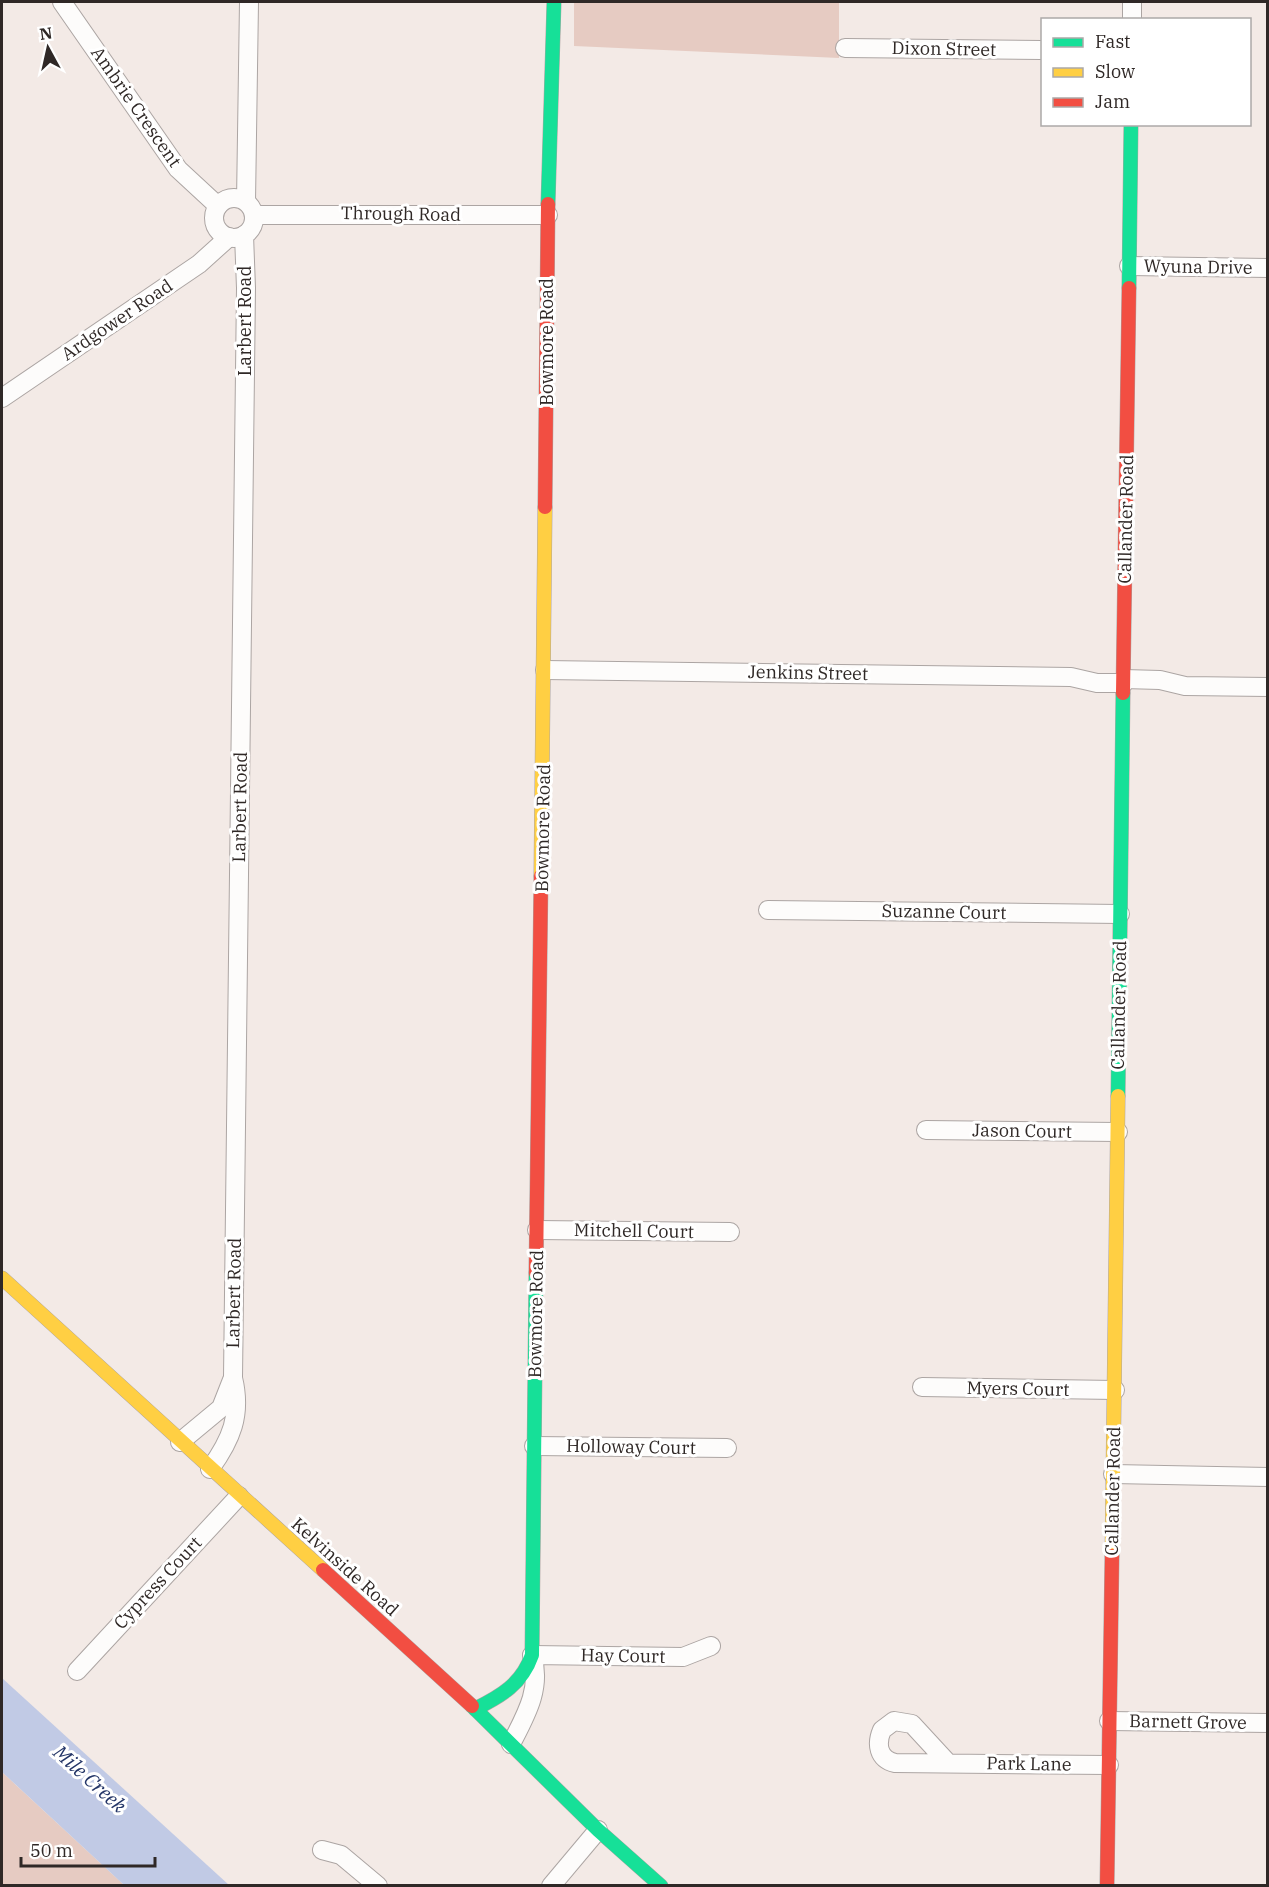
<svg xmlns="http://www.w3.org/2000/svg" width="1269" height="1887" viewBox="0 0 1269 1887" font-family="'IBM Plex Serif',serif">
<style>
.green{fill:#e6cbc2}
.water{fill:#c1cae5}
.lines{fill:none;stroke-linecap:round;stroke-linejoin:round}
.street-casing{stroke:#aca5a3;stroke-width:20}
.fast-casing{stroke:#aca5a3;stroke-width:15}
.slow-casing{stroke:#aca5a3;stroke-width:15}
.jam-casing{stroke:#aca5a3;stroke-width:15}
.street{stroke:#fdfcfb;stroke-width:18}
.fast{stroke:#16e098;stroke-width:14}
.slow{stroke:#ffcf43;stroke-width:14}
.jam{stroke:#f24e42;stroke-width:14}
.labels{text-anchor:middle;stroke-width:6;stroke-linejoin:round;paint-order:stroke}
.street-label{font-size:18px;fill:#2f2826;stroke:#fff}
.water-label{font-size:20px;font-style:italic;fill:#243668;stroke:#fff}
</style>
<rect width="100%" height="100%" fill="#f3eae6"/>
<!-- green -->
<g class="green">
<path d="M574,2H839V58L574,46Z"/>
<path d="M2,1772L18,1787L124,1885H2Z"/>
</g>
<!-- water -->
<path class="water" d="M2,1678L229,1885H124L2,1772Z"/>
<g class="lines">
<!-- street casing -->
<g class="street-casing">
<g id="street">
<path d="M62,2L178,169L218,206"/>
<path d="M1132,20V2"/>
<path d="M845,48L1042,50"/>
<circle cx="234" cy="218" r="20"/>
<path d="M246,201L249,2"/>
<path d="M254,215H548"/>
<path d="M1129,266L1268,268"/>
<path d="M2,398L199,264L229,237"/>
<path d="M545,670L1071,677L1097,683H1124"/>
<path d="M1124,679L1160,680L1185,686L1268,687"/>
<path d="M768,910L1120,914"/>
<path d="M926,1130L1118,1132"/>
<path d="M537,1230L730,1232"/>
<path d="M922,1387L1115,1390"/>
<path d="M180,1442L221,1408L232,1380"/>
<path d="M534,1446L727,1448"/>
<path d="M210,1469C231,1440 242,1415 233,1378L246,288L244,235"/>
<path d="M1113,1474L1268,1477"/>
<path d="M77,1671L239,1496"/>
<path d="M1109,1721L1268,1723"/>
<path d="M511,1744C526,1715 542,1688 532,1655L683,1657L711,1646"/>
<path d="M948,1763L912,1724L894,1721L882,1730C876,1744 878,1759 895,1763L1109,1765"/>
<path d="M322,1850L341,1855L378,1886"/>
<path d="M551,1886L598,1830"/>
</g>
</g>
<!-- fast casing -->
<g class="fast-casing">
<g id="fast">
<path d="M548,204L554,2"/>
<path d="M1129,288L1131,124"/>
<path d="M1118,1096L1123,693"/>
<path d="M472,1706L598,1830L661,1886"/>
<path d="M475,1709C501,1696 522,1684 532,1655L536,1273"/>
</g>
</g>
<!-- slow casing -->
<g class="slow-casing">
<g id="slow">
<path d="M541,876L545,507"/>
<path d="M2,1278L323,1570"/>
<path d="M1112,1556L1118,1096"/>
</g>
</g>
<!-- jam casing -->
<g class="jam-casing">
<g id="jam">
<path d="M545,507L548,204"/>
<path d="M1123,693L1129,288"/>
<path d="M536,1273L541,876"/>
<path d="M323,1570L472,1706"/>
<path d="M1107,1886L1112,1556"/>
</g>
</g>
<!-- street -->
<use href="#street" class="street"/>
<!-- fast -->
<use href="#fast" class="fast"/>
<!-- slow -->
<use href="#slow" class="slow"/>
<!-- jam -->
<use href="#jam" class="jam"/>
</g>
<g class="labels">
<!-- street labels -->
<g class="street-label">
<text transform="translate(944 49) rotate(1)" y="6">Dixon Street</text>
<text transform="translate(136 107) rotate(55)" y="6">Ambrie Crescent</text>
<text transform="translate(401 214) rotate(1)" y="6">Through Road</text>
<text transform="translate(1198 267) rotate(1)" y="6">Wyuna Drive</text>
<text transform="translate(117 320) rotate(-34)" y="6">Ardgower Road</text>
<text transform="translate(245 321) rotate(-90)" y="6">Larbert Road</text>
<text transform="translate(547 342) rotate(-90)" y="6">Bowmore Road</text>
<text transform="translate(1126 519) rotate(-89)" y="6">Callander Road</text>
<text transform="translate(808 673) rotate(1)" y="6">Jenkins Street</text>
<text transform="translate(240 807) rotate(-89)" y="6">Larbert Road</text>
<text transform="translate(543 828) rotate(-89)" y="6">Bowmore Road</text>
<text transform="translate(944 912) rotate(1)" y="6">Suzanne Court</text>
<text transform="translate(1119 1005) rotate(-89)" y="6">Callander Road</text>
<text transform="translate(1022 1131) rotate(1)" y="6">Jason Court</text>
<text transform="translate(634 1231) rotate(1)" y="6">Mitchell Court</text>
<text transform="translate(234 1293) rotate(-89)" y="6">Larbert Road</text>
<text transform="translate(536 1314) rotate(-89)" y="6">Bowmore Road</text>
<text transform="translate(1018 1389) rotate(1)" y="6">Myers Court</text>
<text transform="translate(631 1447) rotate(1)" y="6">Holloway Court</text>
<text transform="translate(1113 1491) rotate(-89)" y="6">Callander Road</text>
<text transform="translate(345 1567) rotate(42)" y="6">Kelvinside Road</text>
<text transform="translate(158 1583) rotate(-47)" y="6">Cypress Court</text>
<text transform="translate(623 1656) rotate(1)" y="6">Hay Court</text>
<text transform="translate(1188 1722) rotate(1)" y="6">Barnett Grove</text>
<text transform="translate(1029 1764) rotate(1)" y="6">Park Lane</text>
</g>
<!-- water labels -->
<g class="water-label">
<text transform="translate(90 1779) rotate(42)" y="7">Mile Creek</text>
</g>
</g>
<!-- border -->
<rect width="1269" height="1887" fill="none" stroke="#2f2826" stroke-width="6"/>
<!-- legend -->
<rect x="1041" y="18" width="210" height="108" fill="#ffffff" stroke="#aca9a8" stroke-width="1.5"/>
<rect x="1053" y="38" width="30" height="9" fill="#16e098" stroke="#aca9a8" stroke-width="1.5"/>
<text x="1095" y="48" font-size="18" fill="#2f2826">Fast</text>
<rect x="1053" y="68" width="30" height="9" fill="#ffcf43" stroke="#aca9a8" stroke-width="1.5"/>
<text x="1095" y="78" font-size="18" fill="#2f2826">Slow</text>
<rect x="1053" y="98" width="30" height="9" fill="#f24e42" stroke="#aca9a8" stroke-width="1.5"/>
<text x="1095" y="108" font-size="18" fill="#2f2826">Jam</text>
<!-- north arrow -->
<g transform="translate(48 48) rotate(352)" stroke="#ffffff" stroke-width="4.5" paint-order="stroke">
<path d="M0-4.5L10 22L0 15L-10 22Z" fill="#2f2826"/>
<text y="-9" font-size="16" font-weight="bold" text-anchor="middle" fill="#2f2826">N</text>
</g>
<!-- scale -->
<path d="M21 1857v9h134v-9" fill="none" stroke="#2f2826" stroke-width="3"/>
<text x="30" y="1857" font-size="18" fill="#2f2826" stroke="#ffffff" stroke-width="4.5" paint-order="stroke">50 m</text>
</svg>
